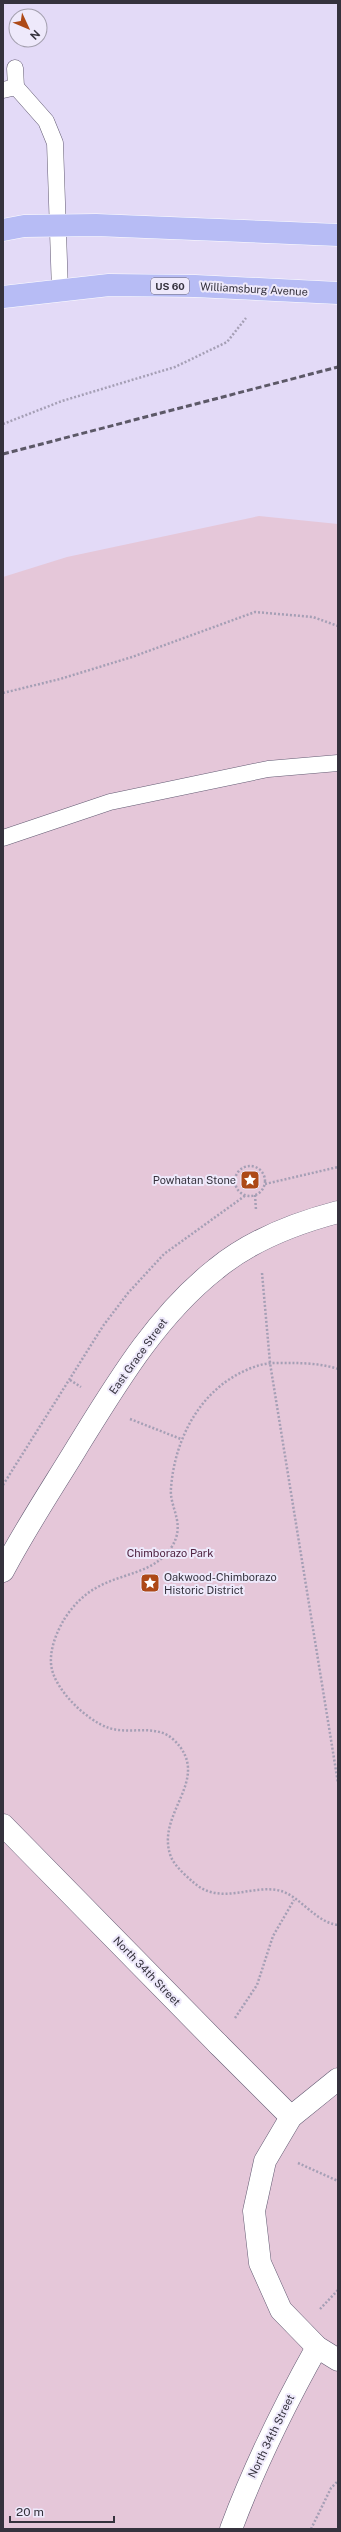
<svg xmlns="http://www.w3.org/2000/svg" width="341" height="2532" viewBox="0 0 341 2532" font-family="'Public Sans',sans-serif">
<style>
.green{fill:#e5c7d9}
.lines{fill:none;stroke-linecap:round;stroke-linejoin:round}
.service-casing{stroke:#635b73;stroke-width:17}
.pedestrian-casing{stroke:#635b73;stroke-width:23}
.minor-casing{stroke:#635b73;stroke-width:23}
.primary-casing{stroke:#fff;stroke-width:23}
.path{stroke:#a59fb5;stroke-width:2.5;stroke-dasharray:2 2;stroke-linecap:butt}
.service{stroke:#fff;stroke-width:16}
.pedestrian{stroke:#fff;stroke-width:22}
.minor{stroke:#fff;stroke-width:22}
.primary{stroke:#b7bcf5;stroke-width:22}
.rail{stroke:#5c5867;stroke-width:3;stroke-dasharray:6 3;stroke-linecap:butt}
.labels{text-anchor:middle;stroke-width:4;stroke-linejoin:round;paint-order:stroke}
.shield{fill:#eee9fb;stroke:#6c6976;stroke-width:1}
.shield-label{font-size:10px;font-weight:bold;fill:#35323d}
.street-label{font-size:11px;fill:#35323d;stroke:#eee9fb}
.poi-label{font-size:11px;fill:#35323d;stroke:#eee9fb;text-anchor:end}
.park-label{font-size:11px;fill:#502442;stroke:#eee9fb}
</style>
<rect width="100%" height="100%" fill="#e3daf7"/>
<!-- green -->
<path class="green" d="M259,516L338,524V2529H3V577L67,557Z"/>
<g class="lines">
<!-- service casing -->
<g class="service-casing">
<g id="service">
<path d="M15,68L16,87"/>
<path d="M3,90L16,87L46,121L55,143L60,291"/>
<path d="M3,838L110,802L268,769L338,763"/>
</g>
</g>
<!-- pedestrian casing -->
<g class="pedestrian-casing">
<g id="pedestrian">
<path d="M3,1571C25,1529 51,1490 76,1449C115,1386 156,1316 216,1269C250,1241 296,1223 338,1212"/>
<path d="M3,1825L218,2044"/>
</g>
</g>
<!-- minor casing -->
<g class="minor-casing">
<g id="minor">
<path d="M218,2044L291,2117"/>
<path d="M338,2079L291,2117L265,2161L254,2211L260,2263L281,2310L317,2347L338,2360"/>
<path d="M231,2529C255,2465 284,2406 317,2347"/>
</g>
</g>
<!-- primary casing -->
<g class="primary-casing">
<g id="primary">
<path d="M3,230L24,226L96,225L338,235"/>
<path d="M3,297L109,285L195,286L338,293"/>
</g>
</g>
<!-- path -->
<g class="path">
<path d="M3,424L62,401L175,367L227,342L246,318"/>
<path d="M3,693L60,679L132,657L255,612L313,617L338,626"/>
<circle cx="250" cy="1181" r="15"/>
<path d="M265,1184L338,1167"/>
<path d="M255,1195L256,1210"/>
<path d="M262,1273L270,1363L338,1783"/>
<path d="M338,1369C323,1364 306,1363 291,1363C280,1363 268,1362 257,1366C204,1383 175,1435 171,1488C169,1508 187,1524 171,1548C153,1574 121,1573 96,1588C83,1595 73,1606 65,1618C57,1631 50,1648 51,1663C52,1688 87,1721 109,1728C131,1735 156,1723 174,1740C214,1779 154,1813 171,1857C175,1866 185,1875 193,1882C220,1907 253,1883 281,1891C301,1897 315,1922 338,1925"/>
<path d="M70,1380L81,1387"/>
<path d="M130,1419L181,1439"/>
<path d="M3,1485L103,1326L128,1293L164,1254L246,1195"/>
<path d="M235,2018L257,1985L273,1936L294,1900"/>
<path d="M298,2163L338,2181"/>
<path d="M320,2309L338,2290"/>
<path d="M311,2529L331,2488L338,2481"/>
</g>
<!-- service -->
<use href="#service" class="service"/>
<!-- pedestrian -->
<use href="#pedestrian" class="pedestrian"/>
<!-- minor -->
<use href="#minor" class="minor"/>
<!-- primary -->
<use href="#primary" class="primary"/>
<!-- rail -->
<path class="rail" d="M3,454L338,367"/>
</g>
<!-- icons -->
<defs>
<g id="sight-square" transform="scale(1)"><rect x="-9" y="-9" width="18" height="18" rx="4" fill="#ad4917" stroke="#eee9fb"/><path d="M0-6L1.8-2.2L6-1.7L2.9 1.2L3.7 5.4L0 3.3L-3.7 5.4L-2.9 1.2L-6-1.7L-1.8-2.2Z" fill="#fff"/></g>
</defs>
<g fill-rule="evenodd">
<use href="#sight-square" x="250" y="1180"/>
<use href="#sight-square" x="150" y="1583"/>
</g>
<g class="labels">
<!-- shield labels -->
<rect class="shield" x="151" y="278" width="38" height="16" rx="3"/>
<g class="shield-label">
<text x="170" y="290">US 60</text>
</g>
<!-- street labels -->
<g class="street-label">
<text transform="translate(254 289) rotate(3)" y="4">Williamsburg Avenue</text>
<text transform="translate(138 1356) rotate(-54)" y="4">East Grace Street</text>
<text transform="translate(147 1971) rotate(46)" y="4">North 34th Street</text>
<text transform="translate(271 2436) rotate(-64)" y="4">North 34th Street</text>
</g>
<!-- poi labels -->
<g class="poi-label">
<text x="236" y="1184">Powhatan Stone</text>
<text x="164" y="1581" text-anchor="start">Oakwood-Chimborazo<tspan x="164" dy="13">Historic District</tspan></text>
</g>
<!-- park labels -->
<g class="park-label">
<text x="170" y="1557">Chimborazo Park</text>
</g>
</g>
<!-- border -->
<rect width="341" height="2532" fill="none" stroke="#35323d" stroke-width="8"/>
<!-- north arrow -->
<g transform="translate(28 28) rotate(134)"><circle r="19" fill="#eee9fb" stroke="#a4a0af"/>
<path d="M0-3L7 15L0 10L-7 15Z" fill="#ad4917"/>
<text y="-6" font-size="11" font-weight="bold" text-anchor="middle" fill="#35323d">N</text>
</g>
<!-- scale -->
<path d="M10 2516v6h104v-6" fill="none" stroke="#35323d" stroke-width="2"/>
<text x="16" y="2516" font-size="12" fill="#35323d" stroke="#eee9fb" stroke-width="3" paint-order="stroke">20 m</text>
</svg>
